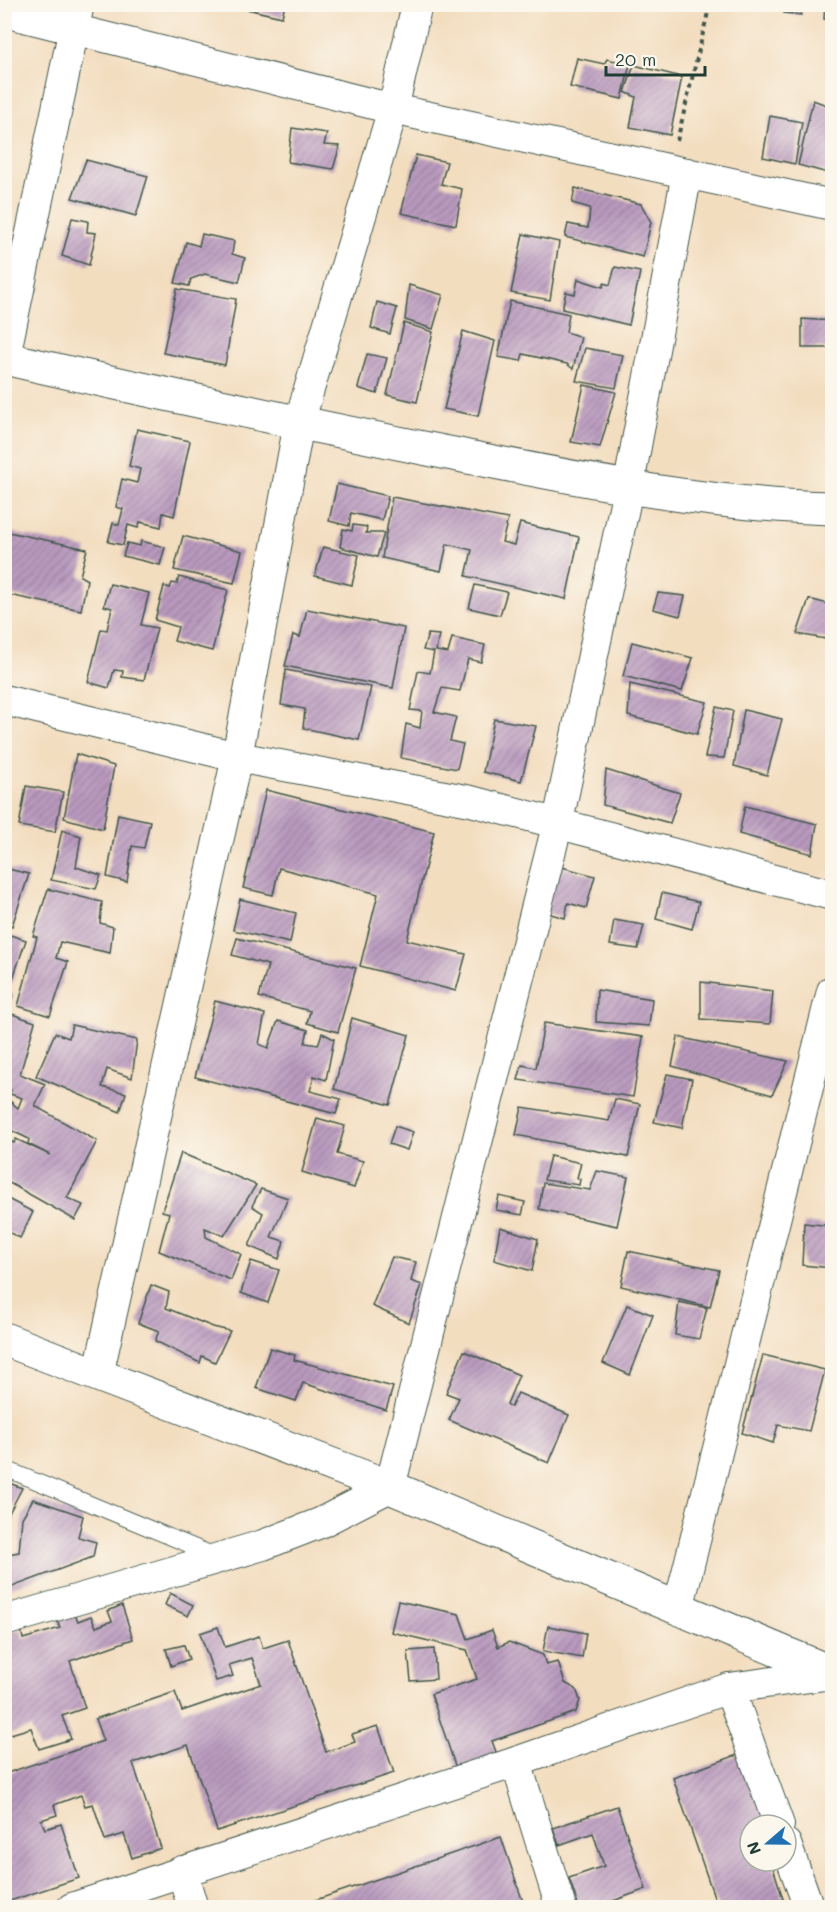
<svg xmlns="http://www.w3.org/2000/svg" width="837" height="1912" viewBox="0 0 837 1912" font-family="Mali,sans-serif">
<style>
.building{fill:url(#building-hatch)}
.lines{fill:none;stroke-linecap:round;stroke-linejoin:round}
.lane-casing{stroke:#3f5549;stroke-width:17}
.street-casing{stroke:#3f5549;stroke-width:32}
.secondary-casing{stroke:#3f5549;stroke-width:35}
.path{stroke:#3f5549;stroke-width:4;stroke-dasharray:4.5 4.5;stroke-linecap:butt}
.lane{stroke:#fff;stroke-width:15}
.street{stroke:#fff;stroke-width:30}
.secondary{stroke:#fff;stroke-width:33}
</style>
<defs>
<pattern id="building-hatch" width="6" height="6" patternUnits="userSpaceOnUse" patternTransform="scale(1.5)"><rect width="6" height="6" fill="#ba9abf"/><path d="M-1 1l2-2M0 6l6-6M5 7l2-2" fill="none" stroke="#977f9c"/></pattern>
</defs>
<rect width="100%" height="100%" fill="#fbf7ec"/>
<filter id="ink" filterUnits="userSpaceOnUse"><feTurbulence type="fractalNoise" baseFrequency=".0167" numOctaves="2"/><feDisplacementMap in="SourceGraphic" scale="12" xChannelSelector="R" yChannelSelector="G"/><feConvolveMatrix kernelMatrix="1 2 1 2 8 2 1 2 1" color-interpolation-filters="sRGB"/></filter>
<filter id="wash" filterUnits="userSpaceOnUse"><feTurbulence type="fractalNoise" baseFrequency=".008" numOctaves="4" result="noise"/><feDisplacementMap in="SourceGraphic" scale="24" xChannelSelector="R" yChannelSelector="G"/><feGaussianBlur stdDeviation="1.35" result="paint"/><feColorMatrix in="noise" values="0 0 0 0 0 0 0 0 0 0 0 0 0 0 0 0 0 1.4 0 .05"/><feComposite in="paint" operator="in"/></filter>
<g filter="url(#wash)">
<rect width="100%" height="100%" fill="#f3ddbf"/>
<g id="blocks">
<!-- building -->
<g class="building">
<path d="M243,4H285L282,17L242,8Z"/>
<path d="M784,4H801V15L784,13Z"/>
<path d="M825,4H832V20L824,19Z"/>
<path d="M577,58L604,64L607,59L630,64L622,99L570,87Z"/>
<path d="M634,65L682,77L670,135L630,127L636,97L625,92Z"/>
<path d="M813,100L832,107V151L828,173L798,165Z"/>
<path d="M770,116L802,122L795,164L763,157Z"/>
<path d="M292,128L327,133L324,145L340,146L333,169L288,162Z"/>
<path d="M416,155L447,162L441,184L462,189L456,225L401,213Z"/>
<path d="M86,160L148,176L136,216L72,198Z"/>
<path d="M575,188L641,204L651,222L643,257L565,237L568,224L588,228L590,208L572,203Z"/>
<path d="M72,218L88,221L87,232L96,233L89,265L62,256Z"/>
<path d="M202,234L234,241L232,254L245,258L239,282L205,274L191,279L189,286L175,283L186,242L199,246Z"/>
<path d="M523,234L559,242L550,300L511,293Z"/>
<path d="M615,267L640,272L629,325L562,309L566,292L575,294L578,279L603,287L604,283L610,285Z"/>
<path d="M409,285L443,295L433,329L405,320Z"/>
<path d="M177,289L236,299L225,365L163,353Z"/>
<path d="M510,301L569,314L566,332L581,337L573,369L567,364L523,354L521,361L498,357Z"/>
<path d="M377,302L397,308L390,334L371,328Z"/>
<path d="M802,319L832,321V348H802Z"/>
<path d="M404,323L433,332L417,402L387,395Z"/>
<path d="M463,331L495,341L478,416L444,409Z"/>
<path d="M585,348L623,355L616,388L576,381Z"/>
<path d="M367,354L387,358L377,394L358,388Z"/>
<path d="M584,385L616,392L600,447L571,442Z"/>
<path d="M137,429L190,441L174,516L163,513L161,527L140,522L138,528L128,525L123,545L108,542L113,523L119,525L123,509L116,507L122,479L137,483L140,469L129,466Z"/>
<path d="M337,484L388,496L382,520L351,513L349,526L329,521Z"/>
<path d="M392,497L508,519L502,542L514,545L520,523L579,537L566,599L466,576L472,550L447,544L441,571L382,558Z"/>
<path d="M353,525L367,527L366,533H384L377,557L340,547L343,529L352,531Z"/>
<path d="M4,531L87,549L80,576L87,580L81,610L4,594Z"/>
<path d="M183,536L242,551L234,583L174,570Z"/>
<path d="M141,541L165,547L160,565L123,556L127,543L140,546Z"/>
<path d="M323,547L359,555L352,585L315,576Z"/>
<path d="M179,577L228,590L212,651L174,641L178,627L155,620L164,586L170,588L172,583L177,584Z"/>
<path d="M110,584L149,593L141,625L157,628L144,680L122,677L123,671L114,670L109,688L88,682L101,629L107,630L112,608L104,606Z"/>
<path d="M475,585L507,592L500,615L469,608Z"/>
<path d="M658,593L685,596L680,616L653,609Z"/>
<path d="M809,599L832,605V640L797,634Z"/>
<path d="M307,609L404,628L393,688L285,666L293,635L300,637Z"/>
<path d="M428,634L439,635L436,651L448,653L452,638L485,645L481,662L468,659L460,691L442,688L434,712L456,717L450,741L463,744L457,769L401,758L406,724L420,728L422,711L410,710L418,671L430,673L434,652L423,650Z"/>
<path d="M632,642L693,658L682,691L623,676Z"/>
<path d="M286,670L371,687L359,740L303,728L305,709L281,705Z"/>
<path d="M630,684L707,702L697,734L628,716Z"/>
<path d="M716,707L733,711L724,758L705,757Z"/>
<path d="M744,710L782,719L767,775L734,766Z"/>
<path d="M494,719L536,726L521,781L483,772Z"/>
<path d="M76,754L114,766L103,829L64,818Z"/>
<path d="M606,770L680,793L670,823L603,805Z"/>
<path d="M26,786L63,792L55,832L19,826Z"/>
<path d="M266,790L434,832L407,940L466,954L456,991L360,966L378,894L279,868L273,895L243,888Z"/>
<path d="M745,806L817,824L812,854L739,834Z"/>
<path d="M118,814L150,821L144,848L132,846L127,882L107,877Z"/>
<path d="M62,830L81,836L76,867L101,875L96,889L51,880Z"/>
<path d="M558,866L595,876L586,908L568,903L565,918L547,913Z"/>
<path d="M4,868L29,874L12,926L4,924Z"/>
<path d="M48,889L102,902L100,923L113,927L110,953L60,942L56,958L68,962L50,1016L18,1006L37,937L33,936Z"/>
<path d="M662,893L699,902L692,929L656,919Z"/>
<path d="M240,899L296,913L290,943L233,930Z"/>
<path d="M614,920L644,925L638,949L610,945Z"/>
<path d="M4,933L26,940L8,993L13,994L10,1005L4,1003Z"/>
<path d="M237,938L356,968L338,1032L307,1023L310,1011L259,997L268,965L232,955Z"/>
<path d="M701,982L773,991L770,1024L701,1019Z"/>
<path d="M597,990L652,999L649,1026L596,1022Z"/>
<path d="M215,1001L265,1014L259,1044L268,1048L278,1021L308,1030L305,1043L318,1045L322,1033L334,1039L326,1080L314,1076L310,1091L341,1099L336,1114L195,1077Z"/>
<path d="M9,1013L35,1022L20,1074L45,1084L35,1106L97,1141L67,1198L83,1205L75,1220L4,1180V1138L14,1143L16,1139L50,1155L28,1144L29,1139L4,1127V1096L18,1108L22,1098L10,1094L11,1090L4,1088V1034Z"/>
<path d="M352,1018L409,1035L390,1105L334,1089Z"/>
<path d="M544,1023L643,1037L633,1097L518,1080L522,1065L536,1068Z"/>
<path d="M72,1025L137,1040L132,1078L107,1069L102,1087L126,1093L120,1112L36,1076L55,1033L69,1038Z"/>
<path d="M678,1037L788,1061L772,1095L672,1066Z"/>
<path d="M667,1074L692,1079L682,1128L654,1122Z"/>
<path d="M615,1099L640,1104L628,1157L516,1135L522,1107L609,1121Z"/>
<path d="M317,1118L345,1126L337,1154L363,1161L354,1188L302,1172Z"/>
<path d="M395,1126L413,1132L407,1150L389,1144Z"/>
<path d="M181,1153L256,1185L224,1236L205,1228L206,1237L241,1254L231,1280L159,1251L169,1213L162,1211Z"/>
<path d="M550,1156L581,1163L577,1178L580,1179L579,1185L544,1180Z"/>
<path d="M597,1171L628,1177L617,1226L539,1209L543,1183L590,1190Z"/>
<path d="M261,1189L288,1198L271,1237L284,1241L279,1259L249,1246L263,1213L252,1206Z"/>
<path d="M499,1196L525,1202L522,1215L496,1210Z"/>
<path d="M4,1197L33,1212L20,1238L4,1230Z"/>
<path d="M804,1223L832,1226V1268L802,1265Z"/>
<path d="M500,1227L538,1239L532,1271L494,1260Z"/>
<path d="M628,1251L719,1270L710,1307L621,1286Z"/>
<path d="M392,1257L416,1262L411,1281L422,1285L409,1323L372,1306Z"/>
<path d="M251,1261L279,1270L268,1303L241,1293Z"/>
<path d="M151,1285L169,1292L166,1308L213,1327L230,1331L215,1362L202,1356L200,1363L155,1341L159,1331L138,1323Z"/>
<path d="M679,1302L707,1308L699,1339L675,1335Z"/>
<path d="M627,1305L653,1315L630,1375L603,1363Z"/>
<path d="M270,1348L295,1355L294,1360L393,1387L386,1410L303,1383L296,1401L256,1388Z"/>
<path d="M464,1351L519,1375L507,1404L511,1407L518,1393L569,1415L549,1463L449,1420L459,1398L446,1393Z"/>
<path d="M763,1355L825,1370L809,1431L778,1425L773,1443L742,1433Z"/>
<path d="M4,1481L22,1488L8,1515L4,1514Z"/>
<path d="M33,1499L83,1516L78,1537L96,1542L93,1557L4,1590V1544L8,1554L19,1552L22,1518Z"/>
<path d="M170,1593L193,1605L188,1616L165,1605Z"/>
<path d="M398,1601L459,1614L468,1639L492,1630L498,1647L509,1642L543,1655L546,1665L558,1662L565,1683L576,1689L580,1700L576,1712L492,1741L500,1763L459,1777L431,1694L477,1679L467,1650L391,1632Z"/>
<path d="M122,1605L133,1639L70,1661L85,1708L62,1716L71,1739L39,1749L31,1728L4,1736V1634L21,1629L23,1639L60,1628L57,1620L74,1613L78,1621L91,1616L96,1627L112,1621L108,1611Z"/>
<path d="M548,1626L586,1633L582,1658L543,1651Z"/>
<path d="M218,1627L225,1647L259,1636L263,1648L288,1640L326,1752L355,1742L352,1734L378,1726L394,1773L217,1831L188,1745L133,1763L161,1848L132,1858L124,1834L105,1840L93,1804L85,1806L81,1795L54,1805L57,1815L41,1820L45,1829L61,1824L79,1878L4,1903V1774L103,1741L95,1719L175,1692L182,1711L261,1684L252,1658L229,1665L233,1676L216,1681L200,1633Z"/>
<path d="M184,1645L189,1659L171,1666L166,1649Z"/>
<path d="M434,1649L436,1679L411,1681L408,1651Z"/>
<path d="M737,1755L754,1768L773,1825H750V1861H771L786,1908H718L673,1778Z"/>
<path d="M617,1806L646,1889L594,1908H579L569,1878L604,1866L593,1833L559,1845L553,1828Z"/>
<path d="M501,1837L525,1908H295V1907Z"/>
</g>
</g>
</g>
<g filter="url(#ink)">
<use href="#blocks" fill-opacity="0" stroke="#3f5549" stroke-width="1.5"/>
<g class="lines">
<!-- lane casing -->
<g class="lane-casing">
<path id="lane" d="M4,1468L216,1556"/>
</g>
<!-- street casing -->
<g class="street-casing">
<g id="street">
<path d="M4,12L393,109L832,205"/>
<path d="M4,361L79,4"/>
<path d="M4,700L237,757L471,801L832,895"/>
<path d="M98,1375L237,757L299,423L393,109L417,4"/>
<path d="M678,1609L832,991"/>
<path d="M4,1621L263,1545L320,1523L390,1487L557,826L628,489L687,173"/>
<path d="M729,1688L779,1825"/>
<path d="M516,1762L561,1908"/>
<path d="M786,1844L809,1908"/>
<path d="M182,1871L193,1908"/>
<path d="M72,1908L516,1762L729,1688L832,1674"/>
</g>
</g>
<!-- secondary casing -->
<g class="secondary-casing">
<g id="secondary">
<path d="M4,358C152,392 299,423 448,453C575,478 702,505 832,508"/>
<path d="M4,1339L390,1487L832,1673"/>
</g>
</g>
<!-- path -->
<path class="path" d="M677,141L710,4"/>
<!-- lane -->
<use href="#lane" class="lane"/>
<!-- street -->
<use href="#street" class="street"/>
<!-- secondary -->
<use href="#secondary" class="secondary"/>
</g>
</g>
<!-- margin -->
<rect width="837" height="1912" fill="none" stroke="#fbf7ec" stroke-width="24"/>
<!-- north arrow -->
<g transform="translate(768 1843) rotate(250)"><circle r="28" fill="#fbf7ec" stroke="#a3ada2" stroke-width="1.5"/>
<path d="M0-4.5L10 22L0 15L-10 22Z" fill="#1f6fb2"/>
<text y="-9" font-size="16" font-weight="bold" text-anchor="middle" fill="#1f3d34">N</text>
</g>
<!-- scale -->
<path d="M606 66v9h99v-9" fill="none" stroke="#1f3d34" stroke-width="3"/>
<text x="615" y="66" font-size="18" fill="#1f3d34" stroke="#fbf7ec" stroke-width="4.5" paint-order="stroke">20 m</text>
</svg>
